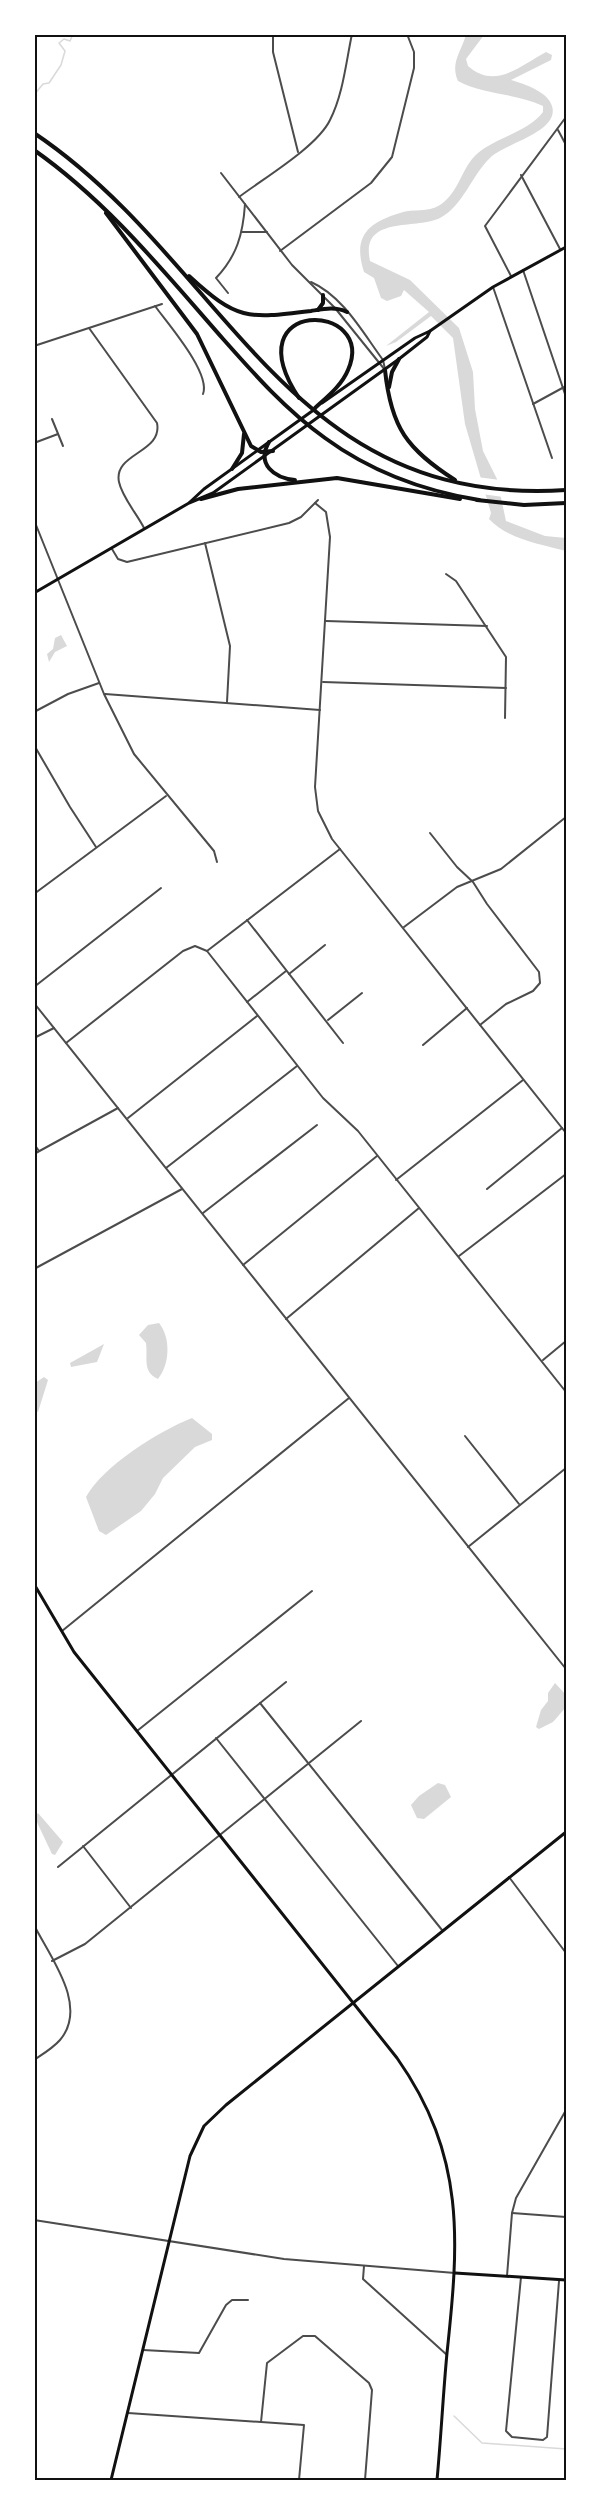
<svg xmlns="http://www.w3.org/2000/svg" width="601" height="2515" viewBox="0 0 601 2515" font-family="Rubik,sans-serif">
<style>
.water{fill:#d9d9d9}
.pier{fill:#fff}
.lines{fill:none;stroke-linecap:round;stroke-linejoin:round}
.stream{stroke:#d9d9d9;stroke-width:1.5}
.minor{stroke:#4c4c4c;stroke-width:2}
.tertiary{stroke:#4c4c4c;stroke-width:2}
.secondary{stroke:#111;stroke-width:3}
.primary{stroke:#111;stroke-width:3}
.motorway{stroke:#111;stroke-width:4}
.neatline{fill:none;stroke:#111;stroke-width:2}
</style>
<rect width="100%" height="100%" fill="#fff"/>
<!-- water -->
<g class="water">
<path d="M466,35H484L466,59L468,66C495,90 520,66 546,52L552,55L551,60L511,80C525,84 548,92 552,106C560,132 505,143 490,158C472,175 463,206 440,218C416,230 360,215 370,261L410,280L459,328L473,372L475,409L483,451L497,479L506,521L545,536L566,538V551C541,544 509,540 489,519L491,513L465,424L453,338L431,316L396,342L386,346L429,312L404,290L401,296L387,301L381,298L374,278L364,272C353,238 366,223 400,213C414,208 427,213 440,205C460,192 461,167 478,153C497,137 528,132 543,112V106C516,93 484,95 458,81C450,63 461,52 466,35Z"/>
<path d="M61,635L67,646L55,652L49,662L47,654L53,649L55,638Z"/>
<path d="M159,1323C171,1338 170,1364 158,1379C142,1372 148,1358 146,1343L139,1335L148,1325Z"/>
<path d="M104,1344L97,1362L71,1367L70,1363Z"/>
<path d="M44,1377L48,1380L38,1412L35,1410V1383Z"/>
<path d="M192,1418L212,1434V1440L195,1447L163,1478L155,1494L141,1511L106,1535L99,1531L86,1497C103,1466 159,1431 192,1418Z"/>
<path d="M555,1683L566,1695V1707L553,1722L539,1729L536,1727L541,1710L548,1701V1693Z"/>
<path d="M438,1783L445,1785L451,1797L424,1819L417,1818L411,1805L419,1796Z"/>
<path d="M38,1813L63,1842L55,1855L52,1854L35,1818Z"/>
</g>
<!-- pier -->
<path class="pier" d="M477,477L500,480L503,497L482,494Z"/>
<g class="lines">
<!-- stream -->
<g class="stream">
<path d="M34,95L43,84L49,83L61,65L65,51L59,43L64,39L70,41L73,34"/>
<path d="M454,2416L482,2443L566,2449"/>
</g>
<!-- minor -->
<g class="minor">
<path d="M273,34V52L298,152"/>
<path d="M558,130L566,145"/>
<path d="M221,173L292,265L335,308L385,370"/>
<path d="M521,175L560,249"/>
<path d="M239,197C264,178 317,147 330,120C343,95 346,62 352,34"/>
<path d="M242,232H267"/>
<path d="M280,251L371,183L392,157L414,68V52L407,34"/>
<path d="M523,270L566,397"/>
<path d="M511,276L485,226L566,117"/>
<path d="M311,282C343,296 363,333 383,360L385,369"/>
<path d="M493,287L552,458"/>
<path d="M228,293L216,278C237,256 243,234 245,204"/>
<path d="M155,306C168,324 211,373 203,394"/>
<path d="M89,328L157,423C163,453 113,453 119,482C122,497 137,514 144,528"/>
<path d="M34,346L162,304"/>
<path d="M533,404L566,386"/>
<path d="M52,419L63,446"/>
<path d="M34,443L58,434"/>
<path d="M315,503L326,512L330,537L315,787L318,811L332,839L566,1133"/>
<path d="M34,520L104,694L134,754L214,851L217,862"/>
<path d="M205,543L230,646L227,702"/>
<path d="M112,549L118,559L127,562L289,523L301,517L318,500"/>
<path d="M446,574L456,581L506,657L505,718"/>
<path d="M326,621L487,626"/>
<path d="M323,682L506,688"/>
<path d="M105,694L320,710"/>
<path d="M34,712L68,694L99,683"/>
<path d="M34,745L70,807L96,847"/>
<path d="M430,833L457,867L473,882L487,904L539,972L540,983L533,991L506,1004L480,1025"/>
<path d="M34,894L166,796"/>
<path d="M247,920L343,1043"/>
<path d="M404,927L457,887L501,869L566,817"/>
<path d="M207,951L340,849"/>
<path d="M289,974L325,945"/>
<path d="M34,987L161,888"/>
<path d="M247,1002L286,971"/>
<path d="M34,1003L566,1669"/>
<path d="M328,1020L362,993"/>
<path d="M34,1038L54,1028"/>
<path d="M66,1043L183,951L195,946L207,951L323,1098L358,1131L566,1392"/>
<path d="M423,1045L467,1008"/>
<path d="M128,1118L257,1016"/>
<path d="M34,1144L39,1151"/>
<path d="M34,1154L118,1108"/>
<path d="M166,1168L297,1066"/>
<path d="M396,1180L523,1080"/>
<path d="M487,1189L562,1128"/>
<path d="M203,1213L317,1125"/>
<path d="M459,1256L566,1174"/>
<path d="M243,1265L377,1156"/>
<path d="M34,1269L182,1189"/>
<path d="M286,1319L419,1208"/>
<path d="M543,1360L566,1341"/>
<path d="M465,1436L519,1504"/>
<path d="M468,1547L566,1468"/>
<path d="M62,1631L349,1398"/>
<path d="M260,1703L442,1930"/>
<path d="M137,1731L312,1591"/>
<path d="M216,1738L398,1966"/>
<path d="M83,1846L131,1908"/>
<path d="M58,1867L286,1682"/>
<path d="M509,1877L566,1953"/>
<path d="M34,1925C50,1957 89,2006 60,2040C53,2048 43,2054 34,2060"/>
<path d="M52,1961L85,1944L361,1721"/>
<path d="M512,2213L566,2217"/>
<path d="M364,2266L363,2279L447,2355"/>
<path d="M507,2276L512,2213L516,2198L566,2110"/>
<path d="M521,2277L506,2431L512,2437L543,2440L547,2437L559,2281"/>
<path d="M143,2350L199,2353L226,2305L232,2300H248"/>
<path d="M128,2413L304,2425L299,2480"/>
<path d="M261,2422L267,2363L303,2336H315L369,2383L372,2390L365,2480"/>
</g>
<!-- tertiary -->
<path class="tertiary" d="M34,2220L284,2259L455,2273"/>
<!-- secondary -->
<g class="secondary">
<path d="M322,403L415,338L430,331"/>
<path d="M190,502L204,489L315,409"/>
<path d="M34,593L189,503L213,493L399,359L427,337L430,331L493,287L566,247"/>
<path d="M455,2273L566,2280"/>
<path d="M111,2480L190,2156L204,2126L226,2105L566,1832"/>
</g>
<!-- primary -->
<path class="primary" d="M34,1584L74,1652L397,2058C466,2156 459,2241 447,2353C443,2395 441,2438 437,2480"/>
<!-- motorway -->
<g class="motorway">
<path d="M34,133C229,264 285,508 566,490"/>
<path d="M34,150C108,202 165,273 224,340C255,375 286,410 325,438C370,471 424,491 479,500"/>
<path d="M106,213L197,334L251,446L261,452L273,451"/>
<path d="M189,276C237,320 246,319 311,311C323,309 335,306 347,312"/>
<path d="M318,310L323,303V295"/>
<path d="M385,370C391,428 407,449 455,480"/>
<path d="M389,387L392,372L399,359"/>
<path d="M299,398C232,297 378,301 348,370C342,385 327,397 315,408"/>
<path d="M269,442C256,464 274,478 295,480"/>
<path d="M232,469L242,453L244,434"/>
<path d="M201,499L238,489L337,478L460,499"/>
<path d="M477,500L524,505L566,503"/>
</g>
</g>
<!-- border -->
<rect width="601" height="2515" fill="none" stroke="#ffffff" stroke-width="72"/>
<rect x="36" y="36" width="529" height="2443" class="neatline"/>
</svg>
